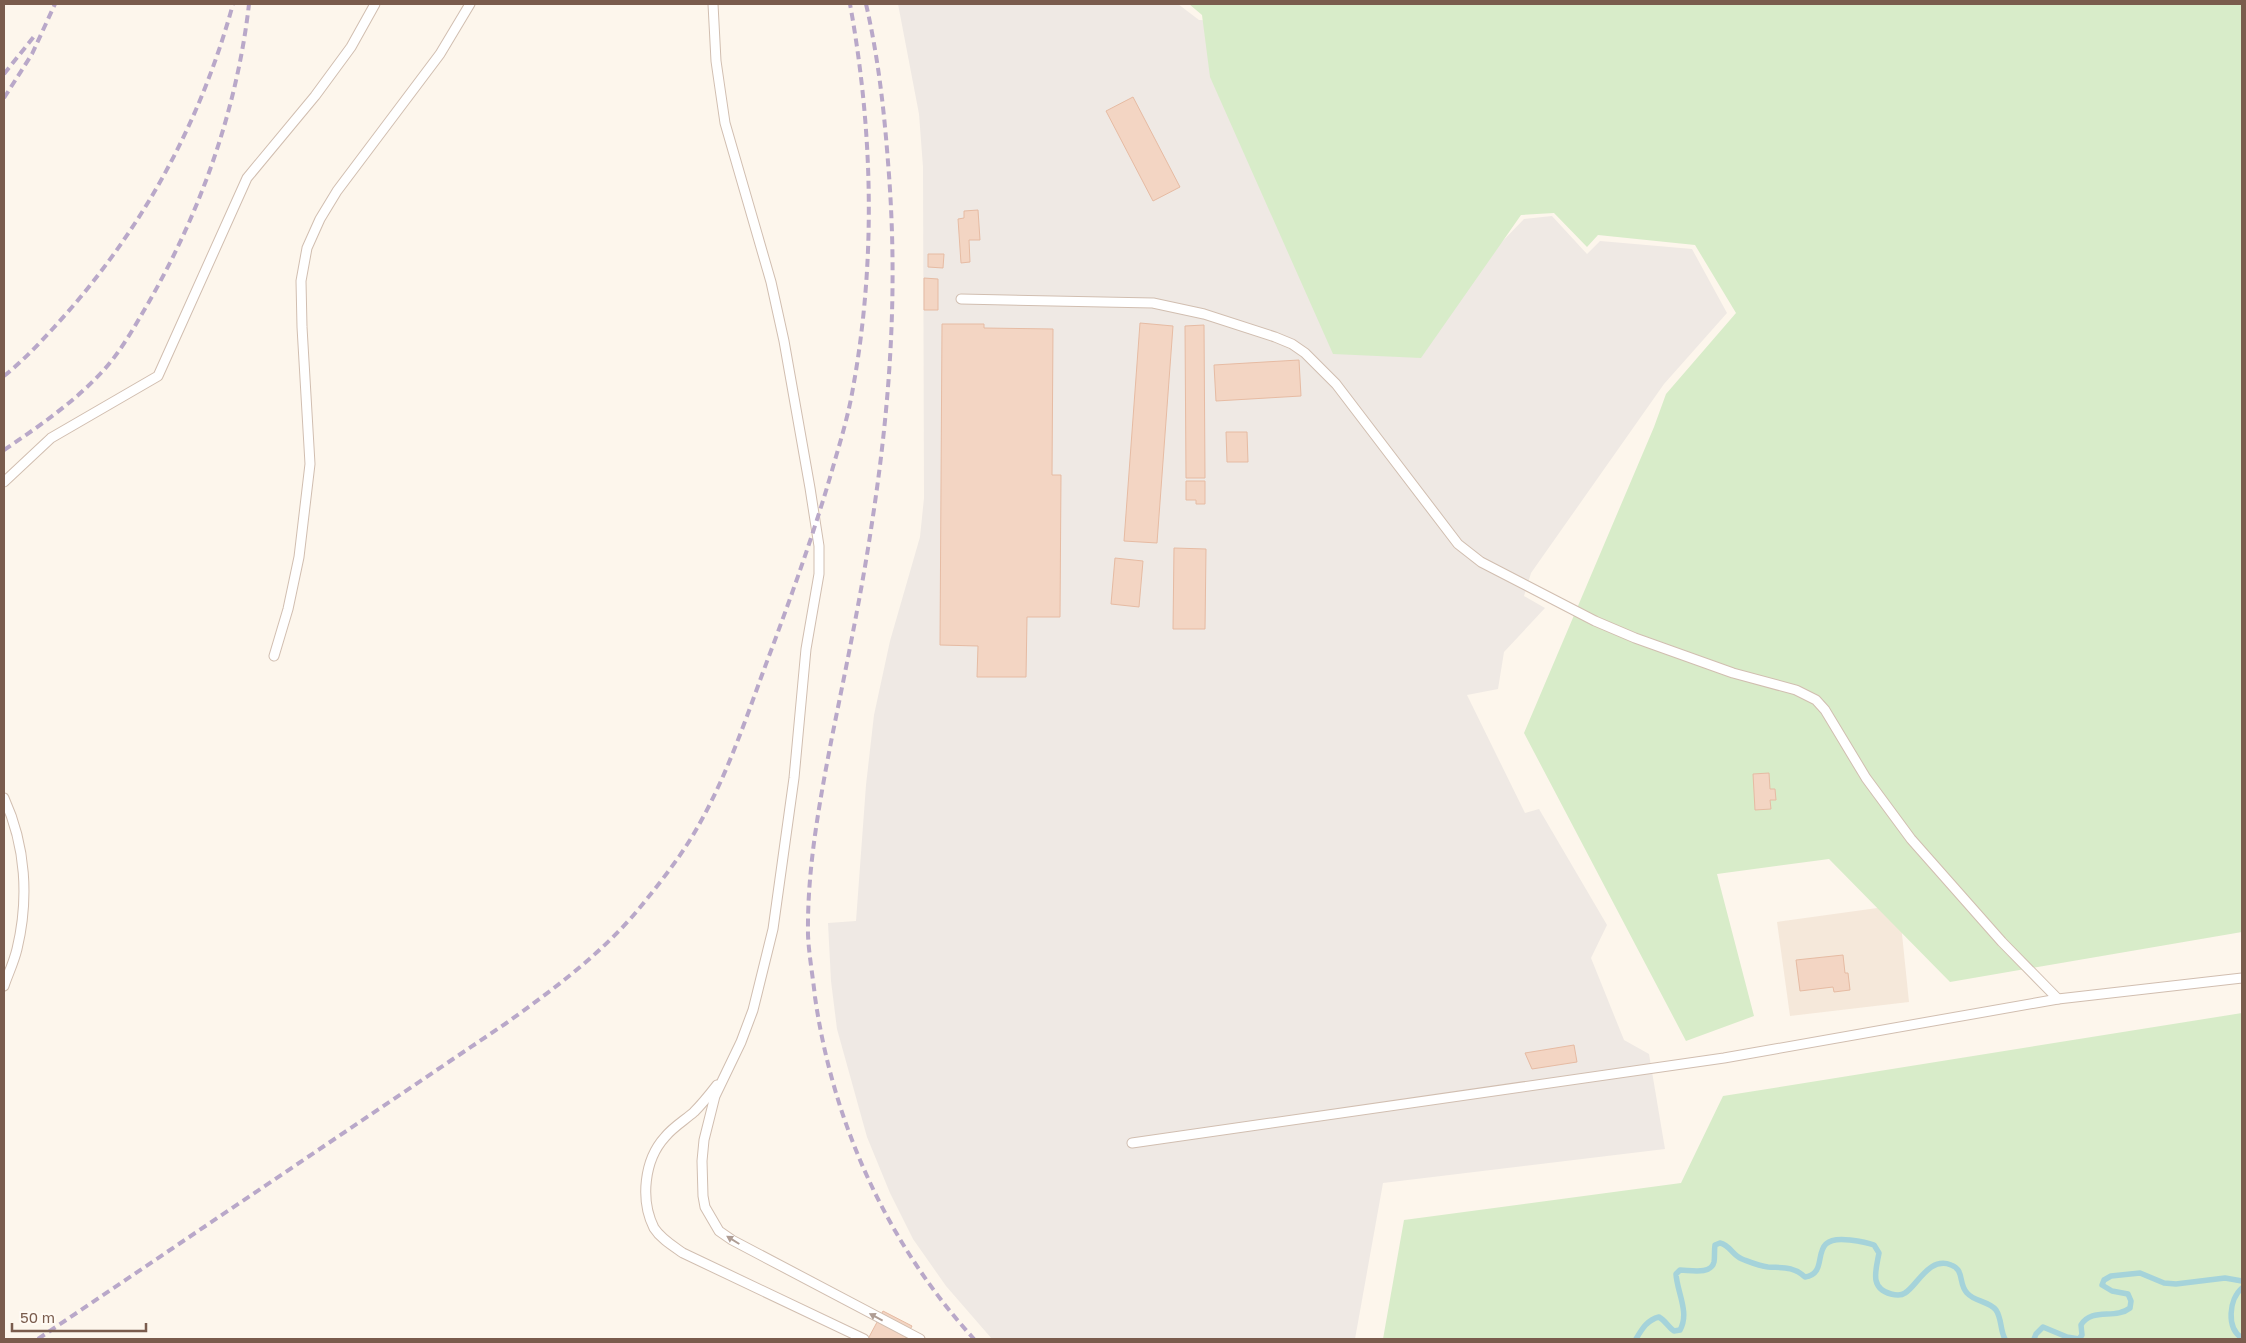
<svg xmlns="http://www.w3.org/2000/svg" width="2246" height="1343" viewBox="0 0 2246 1343" font-family="'Golos Text',sans-serif">
<style>
.residential{fill:#f5e8da}
.industrial{fill:#efe9e4}
.green{fill:#d8ecc9}
.lines{fill:none;stroke-linecap:round;stroke-linejoin:round}
.stream{stroke:#a5d3da;stroke-width:5.5}
.building{fill:#f3d5c3;stroke:#e6bba3}
.service-casing{stroke:#d1beb0;stroke-width:11}
.service{stroke:#fff;stroke-width:9}
.rail{stroke:#b9a8c9;stroke-width:4;stroke-dasharray:8 5;stroke-linecap:butt}
.oneway{fill:#af9d94}
</style>
<rect width="100%" height="100%" fill="#fdf6ec"/>
<!-- residential -->
<path class="residential" d="M1899,905L1909,1002L1790,1016L1777,922Z"/>
<!-- industrial -->
<path class="industrial" d="M898,4H1178L1199,20L1313,23L1495,249L1524,219L1552,216L1587,254L1600,241L1692,249L1727,313L1664,384L1531,573L1524,596L1545,608L1504,652L1498,689L1467,695L1525,813L1539,809L1607,925L1591,958L1624,1040L1649,1054L1665,1149L1383,1183L1355,1339H992L946,1286L913,1239L890,1193L867,1137L837,1029L831,981L828,923L856,921L866,785L874,715L890,641L920,537L924,498L923,167L919,114Z"/>
<!-- green -->
<g class="green">
<path d="M1189,4H2242V932L1950,982L1829,859L1717,874L1754,1016L1686,1041L1524,733L1654,427L1666,394L1736,313L1695,245L1598,235L1587,247L1554,213L1521,215L1421,358L1333,354L1210,77L1202,15Z"/>
<path d="M2242,1013V1339H1383L1404,1220L1681,1183L1723,1096Z"/>
</g>
<g class="lines">
<!-- stream -->
<g class="stream">
<path d="M2242,1288C2229,1299 2226,1328 2242,1338"/>
<path d="M1636,1339C1642,1329 1647,1320 1659,1317C1666,1321 1668,1327 1674,1331L1680,1330C1690,1313 1677,1292 1676,1274L1680,1270C1690,1270 1711,1275 1714,1262C1715,1257 1714,1251 1715,1245L1720,1243C1730,1245 1732,1255 1742,1259C1750,1262 1759,1266 1768,1267C1782,1268 1793,1266 1805,1277C1833,1273 1804,1234 1850,1240C1858,1241 1866,1242 1874,1245L1879,1253C1876,1270 1869,1288 1891,1294C1895,1295 1901,1296 1905,1293C1917,1286 1929,1256 1951,1265C1965,1270 1958,1284 1967,1293C1975,1302 1989,1301 1996,1310C2002,1319 2000,1330 2005,1339"/>
<path d="M2034,1339L2036,1334L2043,1327L2067,1337L2079,1339L2082,1335L2081,1325C2092,1307 2115,1320 2130,1308L2131,1301L2128,1294L2112,1291L2102,1285L2104,1280L2111,1276L2140,1273L2164,1283L2176,1284L2225,1278L2242,1281"/>
</g>
</g>
<!-- building -->
<g class="building">
<path d="M1133,97L1180,187L1153,201L1106,111Z"/>
<path d="M978,210L980,240H969L970,262L961,263L958,219L964,218V211Z"/>
<path d="M928,254H944L943,268L928,267Z"/>
<path d="M924,278L938,279V310H924Z"/>
<path d="M1140,323L1173,326L1157,543L1124,541Z"/>
<path d="M942,324H984V328L1053,329L1052,475H1061L1060,617H1027L1026,677H977L978,646L940,645Z"/>
<path d="M1204,325L1205,478H1186L1185,326Z"/>
<path d="M1299,360L1301,396L1216,401L1214,365Z"/>
<path d="M1226,432H1247L1248,462H1227Z"/>
<path d="M1186,481H1205V504H1196V500H1186Z"/>
<path d="M1174,548L1206,549L1205,629H1173Z"/>
<path d="M1115,558L1143,561L1139,607L1111,604Z"/>
<path d="M1769,773L1770,789H1775L1776,800H1770L1771,809L1755,810L1753,774Z"/>
<path d="M1843,955L1845,973H1848L1850,990L1834,992L1833,987L1800,991L1796,960Z"/>
<path d="M1574,1045L1577,1062L1532,1069L1525,1053Z"/>
<path d="M883,1311L912,1326L905,1339H868Z"/>
</g>
<g class="lines">
<!-- service casing -->
<g class="service-casing">
<g id="service">
<path d="M713,4L716,61L725,123L771,282L784,341L810,488L819,546V574L806,649L794,778L773,929L753,1010L741,1042L715,1096L704,1140L702,1161L703,1196L705,1207L719,1231L732,1240L920,1339"/>
<path d="M961,299L1153,303L1204,314L1275,337L1292,344L1305,353L1336,384L1458,544L1481,562L1595,621L1635,638L1733,673L1796,690L1816,700L1825,710L1866,778L1911,839L2002,942L2058,999"/>
<path d="M4,482L51,438L158,376L247,178L315,96L351,47L375,4"/>
<path d="M274,656L288,609L299,557L310,464L302,327L301,281L307,248L320,219L337,191L440,54L470,4"/>
<path d="M4,798C26,846 29,899 17,949C14,962 8,974 4,986"/>
<path d="M717,1085C710,1094 702,1104 694,1112C685,1120 673,1127 665,1137C644,1160 640,1200 654,1228C661,1239 673,1246 683,1253L864,1339"/>
<path d="M1132,1143L1724,1058L2058,999L2242,978"/>
</g>
</g>
<!-- service -->
<use href="#service" class="service"/>
<!-- rail -->
<g class="rail">
<path d="M866,4C878,56 884,109 888,162C898,283 891,396 873,516C862,592 846,667 831,742C819,805 807,870 808,935C809,956 813,977 815,997C833,1124 888,1245 974,1339"/>
<path d="M4,74L36,34"/>
<path d="M4,98L32,54L55,4"/>
<path d="M4,376C29,356 51,331 73,306C149,217 202,117 233,4"/>
<path d="M4,450C38,427 73,403 101,373C120,353 133,329 146,307C200,214 237,110 249,4"/>
<path d="M38,1339L505,1024C554,989 604,952 642,905C663,879 685,851 701,821C731,767 750,706 772,648C795,586 817,524 835,460C842,436 849,412 853,388C876,261 873,131 850,4"/>
</g>
</g>
<!-- one-way arrows -->
<defs><path id="oneway-solid" d="M-6-.8H1V-3.2L6.5 0L1 3.2V.8H-6Z" transform="scale(1.25)"/></defs>
<g class="oneway">
<use href="#oneway-solid" transform="translate(733 1240) rotate(-148)"/>
<use href="#oneway-solid" transform="translate(876 1317) rotate(-152)"/>
</g>
<!-- border -->
<rect width="2246" height="1343" fill="none" stroke="#7a5c4d" stroke-width="10"/>
<!-- scale -->
<path d="M12 1323v8h134v-8" fill="none" stroke="#7a5c4d" stroke-width="2.5"/>
<text x="20" y="1323" font-size="15" fill="#7a5c4d" stroke="#fffaf3" stroke-width="4" paint-order="stroke">50 m</text>
</svg>
